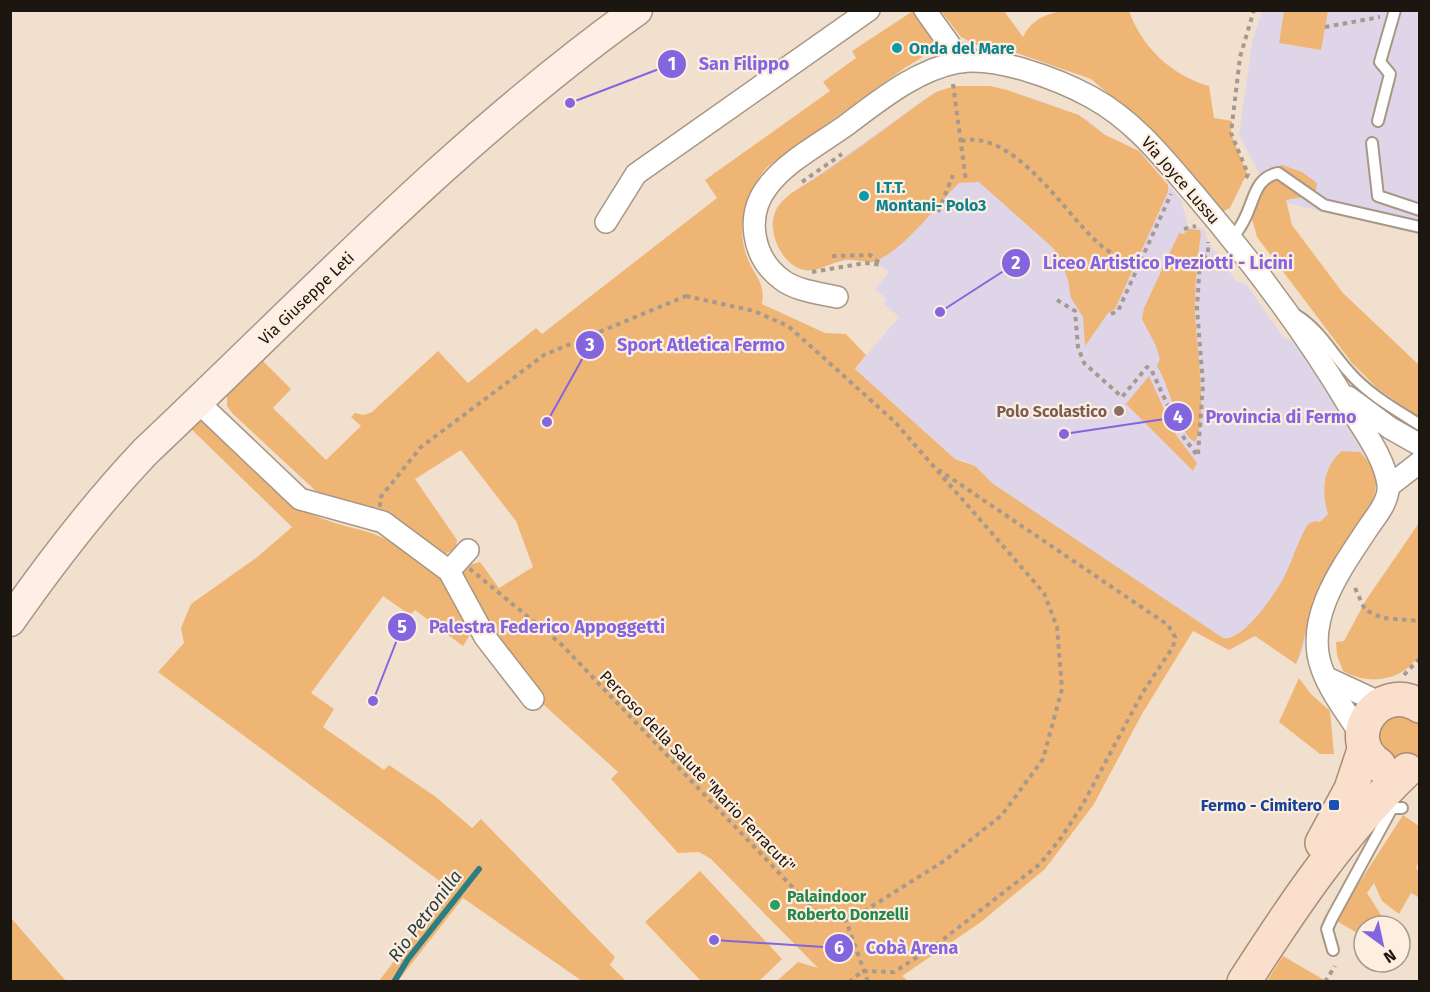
<svg xmlns="http://www.w3.org/2000/svg" width="1430" height="992" viewBox="0 0 1430 992" font-family="'Fira Sans',sans-serif">
<style>
.education{fill:#dfd5e9}
.green{fill:#efb574}
.lines{fill:none;stroke-linecap:round;stroke-linejoin:round}
.stream{stroke:#2d7e82;stroke-width:6}
.service-casing{stroke:#a79785;stroke-width:14}
.minor-casing{stroke:#a79785;stroke-width:24}
.secondary-casing{stroke:#a79785;stroke-width:33}
.primary-casing{stroke:#aa8c74;stroke-width:36}
.path{stroke:#a7998c;stroke-width:4;stroke-dasharray:4.5 4.5;stroke-linecap:butt}
.service{stroke:#fff;stroke-width:10}
.minor{stroke:#fff;stroke-width:21}
.secondary{stroke:#fdefe6;stroke-width:30}
.primary{stroke:#fae0cc;stroke-width:33}
.culture-dot{fill:#0f9aa8;stroke:#fdeedf;stroke-width:2}
.education-dot{fill:#8d6e63;stroke:#fdeedf;stroke-width:2}
.transit-dot{fill:#1a4fb4;stroke:#fdeedf;stroke-width:2}
.leisure-dot{fill:#2e9e5b;stroke:#fdeedf;stroke-width:2}
.labels{text-anchor:middle;stroke-width:4.5;stroke-linejoin:round;paint-order:stroke}
.culture-label{font-size:16px;font-weight:bold;fill:#0d838f;stroke:#fdeedf;text-anchor:start}
.street-label{font-size:16px;fill:#1c1610;stroke:#fdeedf}
.education-label{font-size:16px;font-weight:bold;fill:#785e54;stroke:#fdeedf;text-anchor:end}
.transit-label{font-size:16px;font-weight:bold;fill:#164399;stroke:#fdeedf;text-anchor:end}
.leisure-label{font-size:16px;font-weight:bold;fill:#27864d;stroke:#fdeedf;text-anchor:start}
.water-label{font-size:18px;font-style:italic;fill:#284144;stroke:#fdeedf}
.leader{fill:none;stroke:#8365e0;stroke-width:2}
.callout-dot{fill:#8365e0;stroke:#fdeedf;stroke-width:2}
.mark-label{font-size:18px;text-anchor:middle;font-weight:bold;fill:#fff}
.callout-label{font-size:18px;text-anchor:middle;font-weight:bold;fill:#8365e0;stroke:#fdeedf;stroke-width:4.5;stroke-linejoin:round;paint-order:stroke}
</style>
<rect width="100%" height="100%" fill="#f2e0ce"/>
<!-- education -->
<g class="education">
<path d="M1262,11H1419V234L1273,200L1239,135L1252,43Z"/>
<path d="M955,86H990L1039,100L1088,120L1105,135L1139,151L1181,200L1188,227L1195,226L1205,230L1208,241L1237,282L1246,284L1284,338L1290,340L1304,355L1373,470L1376,482L1375,494L1313,604L1303,650L1296,664L1255,636L1223,638L992,483L965,461L955,459L855,369L899,317L883,303L887,299L875,289L889,272L875,262L857,260L842,261L807,271L797,268L779,246L772,227L773,216L788,196L920,103L936,92Z"/>
</g>
<!-- green -->
<g class="green">
<path d="M913,11H915C937,43 942,47 906,67L767,167C745,193 734,229 749,262C757,279 765,283 762,304L825,333L846,334L866,355L855,369L955,459L975,466L992,483L1223,638C1242,643 1277,592 1285,575C1293,559 1298,540 1308,524L1315,521L1320,522L1328,514C1321,493 1323,465 1342,451L1360,452C1369,461 1377,472 1376,484C1375,519 1327,568 1314,602C1306,622 1305,644 1296,664L1255,636L1229,650L1193,631L1142,714L1094,804L1045,869L981,922L902,976L908,981H777L798,962L818,968L711,859L699,852L678,853L611,779L618,772L544,705L494,628L472,600L462,579V572L469,565L480,562L499,588L533,567L516,521L461,450L415,479L457,540L456,548L444,555L331,505L233,414L227,406V393L257,355L291,389L273,408L326,460L361,426L351,417L355,413L364,415L372,412L438,351L468,383L536,328L542,334L717,198L705,180L830,91L823,82L856,58L852,51Z"/>
<path d="M941,11H1004L1023,37C1040,0 1095,11 1129,11C1141,46 1172,76 1209,86L1214,118L1232,121L1231,134L1247,173L1230,208L1220,213L1143,123L1091,79L1005,49L976,45L961,37Z"/>
<path d="M1284,11H1328L1321,50L1279,43Z"/>
<path d="M955,86H990L1007,90L1079,115L1105,135L1139,151L1168,185V192L1115,309L1108,313L1085,346L1083,317L1071,298L1068,280L1059,257L1052,247L979,182L959,183C936,206 906,248 876,261C869,264 854,259 845,260C832,262 818,272 805,270C781,266 765,229 777,208C787,192 805,186 820,175C854,152 887,127 920,103L936,92Z"/>
<path d="M1282,165L1302,172L1317,183L1315,195L1286,200L1292,225L1343,293L1419,365V417L1377,388L1352,363L1257,237L1250,212L1257,186L1278,173L1277,167Z"/>
<path d="M1190,229L1200,230L1201,235C1197,259 1195,284 1195,309C1195,340 1209,417 1195,442C1178,434 1169,384 1157,366L1160,359L1156,346L1142,319L1144,308L1179,233L1183,234Z"/>
<path d="M1149,376L1176,435L1197,463L1193,471L1126,404Z"/>
<path d="M196,421L212,424L310,513C329,523 347,526 368,532C389,538 432,564 445,583C455,598 463,616 472,632L463,646L415,610L410,615L383,596L311,693L334,709L323,727L384,770L389,765L436,797L472,828L481,819L615,957L610,965L626,981H582L463,898L398,981H379L449,888L158,672L184,643L181,628L191,604L256,558L292,527L186,424Z"/>
<path d="M1419,523V655C1403,681 1369,686 1343,671L1337,655L1336,642L1344,641L1366,600Z"/>
<path d="M1299,678L1311,694L1330,711L1334,754H1320L1279,722Z"/>
<path d="M1419,714V754L1417,758L1388,763L1371,723L1376,715Z"/>
<path d="M1403,815L1419,826V861L1416,868L1419,871L1420,895L1418,897L1411,893L1399,914L1382,901L1374,883L1367,893L1381,915L1394,926H1364V937L1335,920Z"/>
<path d="M700,871L782,959L759,981H701L645,922Z"/>
<path d="M11,918L66,981H11Z"/>
<path d="M1283,956L1326,981H1267Z"/>
</g>
<g class="lines">
<!-- stream -->
<path class="stream" d="M394,982L408,959L479,869"/>
<!-- service casing -->
<g class="service-casing">
<g id="service">
<path d="M1378,121L1390,74L1380,62L1395,10"/>
<path d="M1372,143L1378,196L1420,210"/>
<path d="M1232,239C1237,232 1242,225 1245,218C1255,198 1255,178 1278,173L1324,205L1420,227"/>
<path d="M1296,315C1319,329 1331,352 1349,372C1368,394 1395,409 1420,425"/>
<path d="M1333,950L1327,929L1332,918L1392,808H1402"/>
</g>
</g>
<!-- minor casing -->
<g class="minor-casing">
<g id="minor">
<path d="M925,10L962,62"/>
<path d="M606,222L636,174L869,10"/>
<path d="M837,297C819,293 796,291 781,279C752,257 745,215 768,186C787,161 820,144 845,126C880,100 916,70 959,62C997,56 1058,79 1091,97C1135,121 1164,159 1196,196C1253,263 1305,332 1350,408C1364,431 1384,457 1388,484C1390,499 1378,514 1370,525C1343,566 1303,618 1322,669C1331,694 1349,715 1362,737"/>
<path d="M1348,397L1390,428L1420,445"/>
<path d="M198,402L300,499L383,522L449,571L485,637L533,699"/>
<path d="M1389,486L1420,462"/>
<path d="M449,571L468,550"/>
<path d="M1327,678L1381,703"/>
</g>
</g>
<!-- secondary casing -->
<g class="secondary-casing">
<path id="secondary" d="M10,621C52,561 95,505 145,452C305,301 457,139 637,10"/>
</g>
<!-- primary casing -->
<g class="primary-casing">
<g id="primary">
<path d="M1379,765C1339,738 1379,680 1420,706"/>
<path d="M1322,843L1351,789L1364,750"/>
<path d="M1244,982C1292,907 1343,831 1407,770"/>
</g>
</g>
<!-- path -->
<g class="path">
<path d="M1325,27L1380,17"/>
<path d="M953,84L966,181"/>
<path d="M961,141C1013,129 1062,209 1095,240C1107,252 1122,260 1138,267"/>
<path d="M1246,178L1248,174L1231,133L1240,57L1254,10"/>
<path d="M802,182L842,154"/>
<path d="M938,212L953,175"/>
<path d="M1184,229L1196,226"/>
<path d="M832,256L870,255L882,265"/>
<path d="M812,272L865,263L882,265"/>
<path d="M686,296L754,311L788,326L894,421L1044,593L1057,627L1062,689L1043,759L1002,815L944,861L858,915L822,918L561,644L470,569L442,557L380,514V498L421,447L544,355Z"/>
<path d="M1057,300L1075,311L1078,347L1084,363L1122,397L1147,367L1151,369L1181,434L1197,455"/>
<path d="M1111,314L1118,311L1171,194"/>
<path d="M1198,454L1203,385L1197,308L1200,260L1208,255V242"/>
<path d="M1355,588L1365,610L1383,618L1420,621"/>
<path d="M1404,675L1420,658"/>
<path d="M845,918L868,982"/>
<path d="M849,982L863,971L894,972L936,945L1040,864L1061,838L1083,804L1143,692L1173,647L1175,637L1168,625L939,470"/>
<path d="M1325,982L1335,966"/>
</g>
<!-- service -->
<use href="#service" class="service"/>
<!-- minor -->
<use href="#minor" class="minor"/>
<!-- secondary -->
<use href="#secondary" class="secondary"/>
<!-- primary -->
<use href="#primary" class="primary"/>
</g>
<!-- markers -->
<g class="culture-dot">
<circle cx="897" cy="48" r="6"/>
<circle cx="864" cy="196" r="6"/>
</g>
<circle class="education-dot" cx="1119" cy="411" r="6"/>
<rect class="transit-dot" x="1328" y="799" width="12" height="12" rx="3"/>
<circle class="leisure-dot" cx="775" cy="905" r="6"/>
<g class="labels">
<!-- culture labels -->
<g class="culture-label">
<text x="909" y="54">Onda del Mare</text>
<text x="876" y="193">I.T.T.<tspan x="876" dy="18">Montani- Polo3</tspan></text>
</g>
<!-- street labels -->
<g class="street-label">
<text transform="translate(1181 180) rotate(49)" y="6">Via Joyce Lussu</text>
<text transform="translate(306 298) rotate(-44)" y="6">Via Giuseppe Leti</text>
<text transform="translate(698 771) rotate(46)" y="6">Percoso della Salute "Mario Ferracuti"</text>
</g>
<!-- education labels -->
<g class="education-label">
<text x="1107" y="417">Polo Scolastico</text>
</g>
<!-- transit labels -->
<g class="transit-label">
<text x="1322" y="811">Fermo - Cimitero</text>
</g>
<!-- leisure labels -->
<g class="leisure-label">
<text x="787" y="902">Palaindoor<tspan x="787" dy="18">Roberto Donzelli</tspan></text>
</g>
<!-- water labels -->
<g class="water-label">
<text transform="translate(425 916) rotate(-53)" y="6">Rio Petronilla</text>
</g>
</g>
<!-- callouts -->
<path class="leader" d="M570 103L672 64M940 312L1016 263M547 422L590 345M1064 434L1178 417M373 701L402 627M714 940L839 948"/>
<g class="callout-dot">
<circle cx="570" cy="103" r="6"/>
<circle cx="940" cy="312" r="6"/>
<circle cx="547" cy="422" r="6"/>
<circle cx="1064" cy="434" r="6"/>
<circle cx="373" cy="701" r="6"/>
<circle cx="714" cy="940" r="6"/>
<circle cx="672" cy="64" r="15"/>
<circle cx="1016" cy="263" r="15"/>
<circle cx="590" cy="345" r="15"/>
<circle cx="1178" cy="417" r="15"/>
<circle cx="402" cy="627" r="15"/>
<circle cx="839" cy="948" r="15"/>
</g>
<g class="mark-label">
<text x="672" y="70">1</text>
<text x="1016" y="269">2</text>
<text x="590" y="351">3</text>
<text x="1178" y="423">4</text>
<text x="402" y="633">5</text>
<text x="839" y="954">6</text>
</g>
<g class="callout-label">
<text x="744" y="70">San Filippo</text>
<text x="1168" y="269">Liceo Artistico Preziotti - Licini</text>
<text x="701" y="351">Sport Atletica Fermo</text>
<text x="1281" y="423">Provincia di Fermo</text>
<text x="547" y="633">Palestra Federico Appoggetti</text>
<text x="912" y="954">Cobà Arena</text>
</g>
<!-- border -->
<rect width="1430" height="992" fill="none" stroke="#1c1610" stroke-width="24"/>
<!-- north arrow -->
<g transform="translate(1382 944) rotate(147)"><circle r="28" fill="#fdeedf" stroke="#a3988c" stroke-width="1.5"/>
<path d="M0-4.5L10 22L0 15L-10 22Z" fill="#8365e0"/>
<text y="-9" font-size="16" font-weight="bold" text-anchor="middle" fill="#1c1610">N</text>
</g>
</svg>
